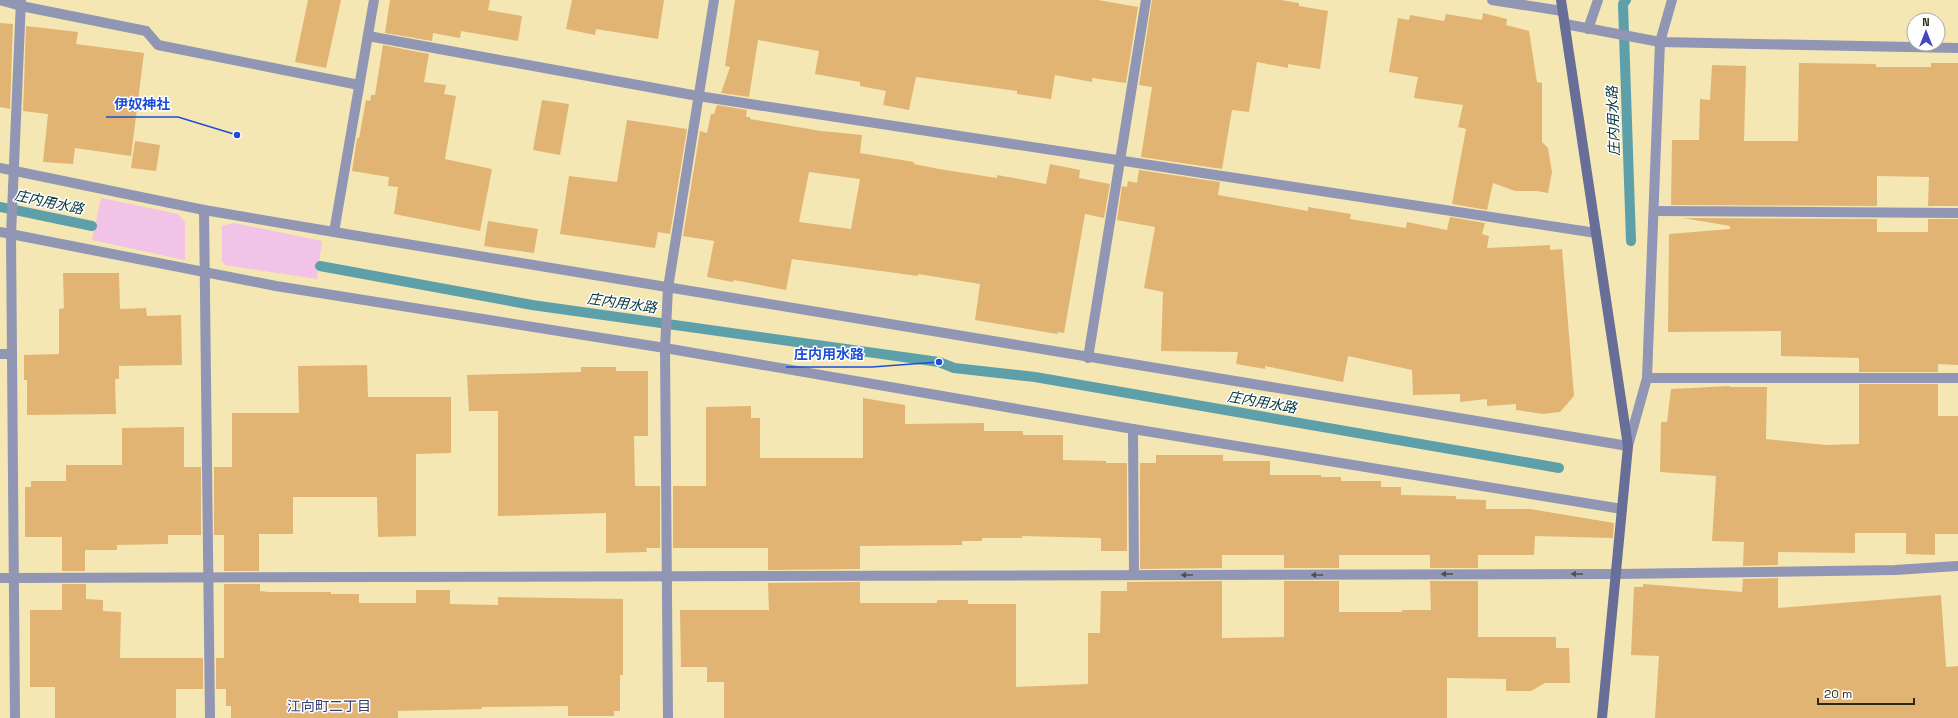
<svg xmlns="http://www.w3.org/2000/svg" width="1958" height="718" viewBox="0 0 1958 718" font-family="'Space Grotesk','Noto Sans JP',sans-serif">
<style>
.green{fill:#f1c3e6}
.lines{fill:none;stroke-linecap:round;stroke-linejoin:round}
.stream{stroke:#5ea0aa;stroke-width:10}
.building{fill:#e1b474;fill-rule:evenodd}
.lane{stroke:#9096b3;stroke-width:10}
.street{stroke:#9096b3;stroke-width:10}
.secondary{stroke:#676f99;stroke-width:10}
.oneway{fill:#504f4c}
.labels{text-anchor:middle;stroke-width:3;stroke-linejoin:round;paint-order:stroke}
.water-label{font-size:14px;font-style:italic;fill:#03343d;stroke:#fff}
.neighbourhood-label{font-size:14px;fill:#353d78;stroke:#fff}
.leader{fill:none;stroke:#1d4ed8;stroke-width:1.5}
.callout-dot{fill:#1d4ed8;stroke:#fff;stroke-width:1.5}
.callout-label{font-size:14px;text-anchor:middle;font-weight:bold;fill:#1d4ed8;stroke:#fff;stroke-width:3;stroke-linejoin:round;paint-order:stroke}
</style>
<rect width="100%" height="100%" fill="#f5e7b3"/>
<!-- green -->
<g class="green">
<path d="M101,198L178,214L185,222V260L92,240Z"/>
<path d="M234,223L322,241L317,279L225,265L222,261V226Z"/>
</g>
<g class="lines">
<!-- stream -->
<g class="stream">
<path d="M1626,0L1623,4L1631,241"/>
<path d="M0,207L92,226"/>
<path d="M320,266L532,305L939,362L954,368L1035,377L1559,468"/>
</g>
</g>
<!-- building -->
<g class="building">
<path d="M308,0H341L326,68L295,62Z"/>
<path d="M390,0H490L488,10L522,16L518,41L461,31L460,38L433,33L432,41L385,33Z"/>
<path d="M572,0H664L658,39L596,29L595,35L566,29Z"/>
<path d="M735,0H1098L1138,7L1126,83L1092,78V82L1055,75L1051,99L1017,94V91L916,77L909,110L883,105L886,91L860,86V82L815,74L819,51L758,40L749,97L721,93L730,67L725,66Z"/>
<path d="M1152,0H1281L1299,3V6L1328,11L1320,69L1288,64V68L1257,62L1249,112L1232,110L1222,169L1141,157L1152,87L1139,85Z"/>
<path d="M1483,13L1507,19L1506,25L1529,31L1537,82L1542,83V142L1548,148L1552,172L1548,193L1537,191H1515L1493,183L1487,210L1452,204L1466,129L1458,127L1463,105L1414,98L1418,77L1389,72L1398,18L1409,20L1410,15L1444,21L1446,14L1482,20Z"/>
<path d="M0,23L13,24L10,109L0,107Z"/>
<path d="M26,26L78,32L76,44L144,53L131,156L75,148L73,164L43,162L48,114L23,111Z"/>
<path d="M383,45L429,54L424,82L446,85L444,94L456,96L445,159L492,169L480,231L394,214L398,187L388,186L389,177L352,171L357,138H359L366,100L370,101L371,95H375Z"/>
<path d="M1799,63L1876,64V67H1931V63H1958V206H1928L1929,177L1877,176V206L1671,205L1672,140H1699L1700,99L1710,100L1712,65L1746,66L1744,141H1798Z"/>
<path d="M542,100L569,104L560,155L533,150Z"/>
<path d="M717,105L747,110L746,117H750V119L821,131L862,135L860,153L914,162V164L939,169L997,178V175L1046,184L1050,164L1080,170L1079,178L1110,184L1104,218L1085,214L1064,333L1058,332L1057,334L975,320L980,284L918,274V276L792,259L786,290L734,280L733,282L707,277L714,241L683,236L700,131L707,133L711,114H714ZM809,172L860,179L851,229L799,222Z"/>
<path d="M627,120L687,129L670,234L658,232L655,248L560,234L569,176L617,182Z"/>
<path d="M135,141L160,145L156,171L131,168Z"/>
<path d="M1139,170L1220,182L1218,195L1308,211V207L1351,214L1350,219L1406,228L1407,222L1447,230L1450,217L1485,223L1482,234L1489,236L1487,248L1550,245V250L1562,249L1574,396L1560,412L1543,414L1516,410V404L1487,406V399L1460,402V394L1413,395L1412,370L1348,356L1343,382L1265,366V369L1236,364L1238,352L1161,351L1163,292L1144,288L1155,227L1117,220L1122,186L1127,187L1128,181L1137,183Z"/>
<path d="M1683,218L1877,219V232H1928V219H1958V365L1938,364V372H1859V358L1781,356V331L1668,332L1669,234L1730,229V226Z"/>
<path d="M488,221L538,229L534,253L484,246Z"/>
<path d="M63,273H119L120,309L146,308L147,316L181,315L182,365L119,366V379H115L116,414L27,415V380H24V355L59,354V309L64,308Z"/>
<path d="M367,365L368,397H451V453L416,454V536L378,537L377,497H293V534H259V571H224V535H214V467H232V413H299L298,366Z"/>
<path d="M581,367H616V371H648V436H634L635,486H660V548H646L647,552L606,553V513L498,516V411H469L467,375L581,372Z"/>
<path d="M1859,384H1938V416H1958V534H1935V555L1906,554V533H1855V553L1778,552V565L1743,566L1744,542L1712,541L1716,476L1660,472L1661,422H1667L1671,389L1730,386V387H1767L1766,439L1826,445L1859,444Z"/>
<path d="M863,398L905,405V424L984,423V431H1023V435H1063V460L1106,461V463H1127V569V551H1101V538L1022,536V538H982V541H962V545L860,546V569L768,570V548H673V486H706V407L751,406V418H760V458H863Z"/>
<path d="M184,427V467H201V535H168V544L117,545V550H85V571H62V537H25V487H31V481H66V465H122V428Z"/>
<path d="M1156,455H1223V461H1270V475H1321V477H1341V481H1381V487H1401V495L1456,496V499L1486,500V509H1530L1614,523L1613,538L1535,536L1534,555H1478V568H1430V555H1339V568H1284V555H1222V568L1140,569V463H1156Z"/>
<path d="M1778,578V608L1941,595L1946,667L1958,666V718H1655L1659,656L1631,655L1634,587H1643V584L1742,592L1743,579Z"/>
<path d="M1222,581V638L1284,637V581H1339V612H1402V610H1431L1430,581H1478V637H1556V648H1569L1570,683H1545L1531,691H1506V679L1447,678V718H724V682H707V667H681L680,610H769L768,583L860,582V603H937V600H968V604H1016V687L1088,684V633H1100L1101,591H1127V582Z"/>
<path d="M62,584H86V599L103,600V611L121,612L120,658H203V689H176V718H55V687H30V610H62Z"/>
<path d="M224,584H260V591L268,592H331V594H359V603H416V590H450V604L498,605V597L623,599V675H620V711H614V716H568V706L482,707V709L398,711V718H231V706H226V689H216V658H224Z"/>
</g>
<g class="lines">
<!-- lane -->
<path class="lane" d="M146,31L158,45L359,85"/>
<!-- street -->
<g class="street">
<path d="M0,0L21,6L146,31"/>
<path d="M1492,0L1562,11"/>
<path d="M1565,24L1660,42L1958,48"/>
<path d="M1588,29L1598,0"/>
<path d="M368,36L698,96L1596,233"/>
<path d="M0,168L204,210L334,232L1628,446L1647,378L1660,42L1672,0"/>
<path d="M204,210L210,718"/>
<path d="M1654,211L1958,213"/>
<path d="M0,232L276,286L665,348L1133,429L1622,509"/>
<path d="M334,232L374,0"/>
<path d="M0,354H12"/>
<path d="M1088,358L1146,0"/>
<path d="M1647,378H1958"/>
<path d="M1133,429L1134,575"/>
<path d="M0,578L1616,574L1895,570L1958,566"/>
<path d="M15,718L11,235L21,0"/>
<path d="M668,718L665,348L668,288L714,0"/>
</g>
<!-- secondary -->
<path class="secondary" d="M1561,0L1628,446L1602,718"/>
</g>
<!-- one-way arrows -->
<defs><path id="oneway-solid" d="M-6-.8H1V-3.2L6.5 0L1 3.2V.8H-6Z"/></defs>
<g class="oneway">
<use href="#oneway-solid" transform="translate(1447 574) rotate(180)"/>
<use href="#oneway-solid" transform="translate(1577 574) rotate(180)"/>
<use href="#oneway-solid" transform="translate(1187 575) rotate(180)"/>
<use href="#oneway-solid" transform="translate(1317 575) rotate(180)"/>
</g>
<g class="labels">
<!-- water labels -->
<g class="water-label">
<text transform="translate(1613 121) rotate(-92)" y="5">庄内用水路</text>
<text transform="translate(49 202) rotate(12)" y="5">庄内用水路</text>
<text transform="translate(622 303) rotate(8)" y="5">庄内用水路</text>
<text transform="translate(1262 402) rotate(10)" y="5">庄内用水路</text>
</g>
<!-- neighbourhood labels -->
<g class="neighbourhood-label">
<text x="329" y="711">江向町二丁目</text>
</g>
</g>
<!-- callouts -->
<path class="leader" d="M237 135L178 117H106M939 362L872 367H786"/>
<g class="callout-dot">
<circle cx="237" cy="135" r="4"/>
<circle cx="939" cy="362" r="4"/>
</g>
<g class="callout-label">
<text x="142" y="109">伊奴神社</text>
<text x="829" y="359">庄内用水路</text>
</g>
<!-- north arrow -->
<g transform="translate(1926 32)"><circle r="19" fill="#ffffff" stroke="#aba9a1"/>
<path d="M0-3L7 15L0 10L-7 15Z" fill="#4348bd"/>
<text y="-6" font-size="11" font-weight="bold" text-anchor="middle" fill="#2e2914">N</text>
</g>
<!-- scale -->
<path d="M1818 698v6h96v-6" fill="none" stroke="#2e2914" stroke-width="2"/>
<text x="1824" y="698" font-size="12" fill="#2e2914" stroke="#ffffff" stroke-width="3" paint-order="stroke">20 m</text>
</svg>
